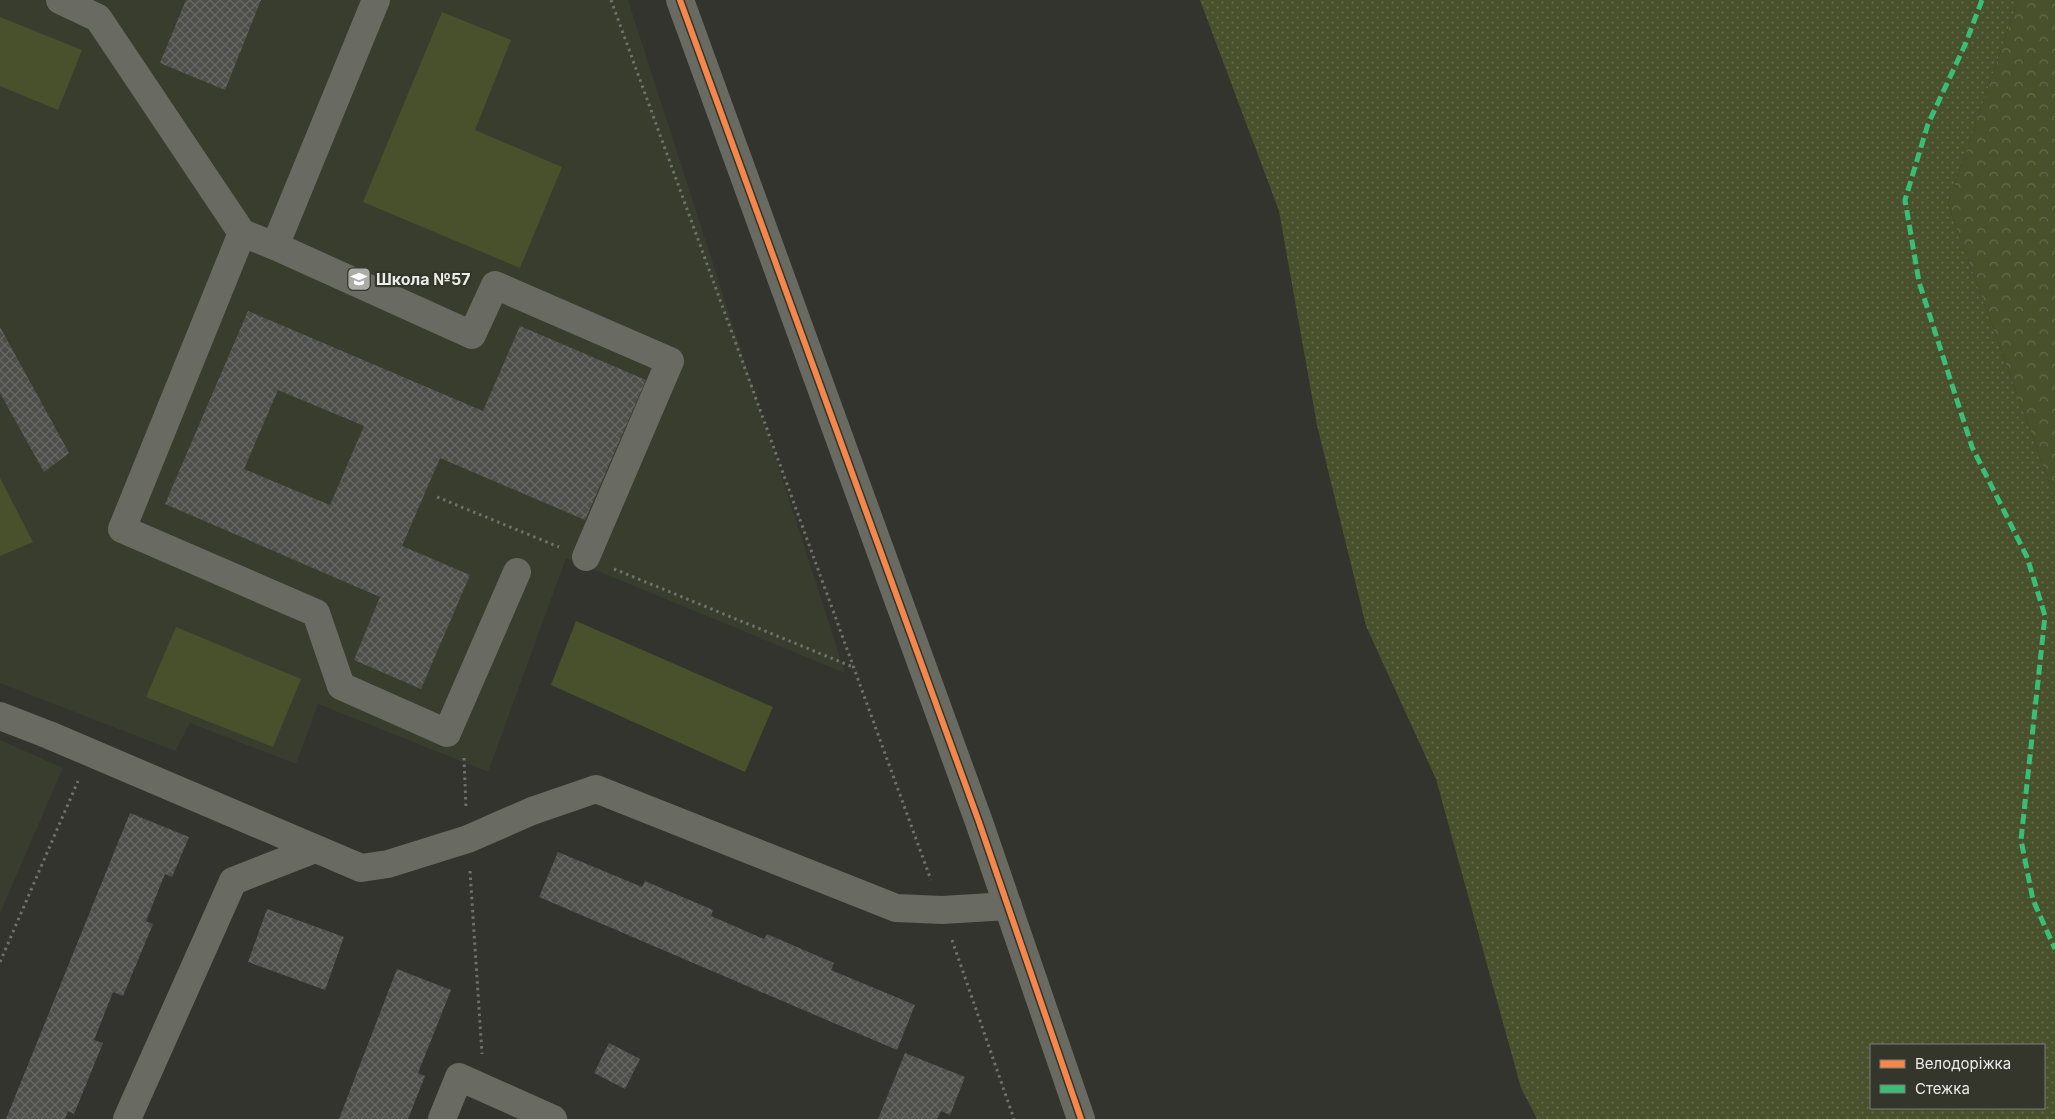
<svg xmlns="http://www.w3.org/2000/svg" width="2055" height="1119" viewBox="0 0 2055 1119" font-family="Inter,sans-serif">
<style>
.built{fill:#393d2e}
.grass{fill:url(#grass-dots);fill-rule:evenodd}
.forest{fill:url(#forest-crowns)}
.pitch{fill:#49502c}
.building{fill:url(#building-cross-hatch);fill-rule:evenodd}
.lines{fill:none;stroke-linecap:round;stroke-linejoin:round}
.path{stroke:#6f716a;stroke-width:3;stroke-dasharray:2.5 4;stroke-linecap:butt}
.minor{stroke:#696a62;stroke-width:28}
.quiet{stroke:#3abd76;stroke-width:5;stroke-dasharray:10 5;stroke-linecap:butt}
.cycleway-casing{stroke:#34362c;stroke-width:9}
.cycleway{stroke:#f5874c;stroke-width:6}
.labels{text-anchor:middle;stroke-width:4.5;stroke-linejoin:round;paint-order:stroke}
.poi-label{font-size:16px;font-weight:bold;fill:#ebede7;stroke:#34362c;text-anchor:start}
</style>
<defs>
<pattern id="grass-dots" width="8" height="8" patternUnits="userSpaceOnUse" patternTransform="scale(1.25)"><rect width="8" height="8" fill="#49502c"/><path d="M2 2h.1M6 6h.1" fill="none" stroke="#636a4b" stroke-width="1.8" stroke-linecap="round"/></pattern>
<pattern id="forest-crowns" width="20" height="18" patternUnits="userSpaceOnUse" patternTransform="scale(1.25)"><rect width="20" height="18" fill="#49502c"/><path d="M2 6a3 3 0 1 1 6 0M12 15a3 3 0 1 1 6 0" fill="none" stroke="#636a4b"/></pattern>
<pattern id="building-cross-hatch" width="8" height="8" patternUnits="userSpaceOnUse" patternTransform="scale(1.25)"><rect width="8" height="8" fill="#4e4f4b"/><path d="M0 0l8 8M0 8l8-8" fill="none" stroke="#686965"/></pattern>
</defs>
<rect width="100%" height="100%" fill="#33342e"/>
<!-- built -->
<g class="built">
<path d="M0,0H628L845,673L566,558L488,772L318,704L296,764L190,723L175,751L0,683Z"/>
<path d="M0,740L63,768L0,913Z"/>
</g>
<!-- grass -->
<path class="grass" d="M1200,0H2018L1948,204L2055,499V1119H1537L1521,1088L1436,779L1366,626L1317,425L1279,211ZM1871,1045H2044V1108H1871Z"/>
<!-- forest -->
<path class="forest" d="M2018,0H2055V499L1948,204Z"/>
<!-- pitch -->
<g class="pitch">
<path d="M442,12L511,40L475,130L562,167L520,268L363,202Z"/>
<path d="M0,17L82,50L58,110L0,86Z"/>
<path d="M0,478L33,542L0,556Z"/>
<path d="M576,621L773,707L745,772L551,685Z"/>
<path d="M176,627L301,679L273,747L146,697Z"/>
</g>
<!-- building -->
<g class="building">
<path d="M186,0H261L225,90L160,63Z"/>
<path d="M248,311L483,411L520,326L646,380L585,520L440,458L402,546L470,575L421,689L354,660L380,597L165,504ZM278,390L364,426L330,505L244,469Z"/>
<path d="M0,327L69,453L44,472L0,393Z"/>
<path d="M130,813L189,837L172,877L165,874L146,921L153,924L123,996L113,992L94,1040L103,1043L74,1114L68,1111L65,1119H6Z"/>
<path d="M558,852L642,887L645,881L713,910L711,916L764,939L767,934L834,963L831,970L915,1005L897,1050L539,897Z"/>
<path d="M267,909L344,937L325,990L248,962Z"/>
<path d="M397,969L451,990L418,1073L425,1076L408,1119H339Z"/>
<path d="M609,1043L640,1059L625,1089L594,1073Z"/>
<path d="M905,1053L965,1077L950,1115L941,1111L937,1119H878Z"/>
</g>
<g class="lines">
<!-- path -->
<g class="path">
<path d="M611,0L931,880"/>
<path d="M437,497L559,547"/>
<path d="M614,569L853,667"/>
<path d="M464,758L466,807"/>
<path d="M470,871L482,1054"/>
<path d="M952,940L1014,1119"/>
<path d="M0,962L78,781"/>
</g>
<!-- minor -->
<g class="minor">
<path d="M60,0L98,18L242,233"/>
<path d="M376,0L275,246L472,335L495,285L670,361L586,557"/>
<path d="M680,0L979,822L1081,1119"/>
<path d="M275,246L242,233L122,529L316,613L341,686L447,733L517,572"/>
<path d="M0,716L49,735L361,868L388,864L468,839L532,811L596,789L896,908L942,910L1008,906"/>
<path d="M127,1119L233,881L315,849"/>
<path d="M442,1119L459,1077L553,1119"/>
</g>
<!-- quiet -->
<path class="quiet" d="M1982,0L1965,45L1928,124L1905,200L1919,282L1972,447L2027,557L2045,616L2021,840L2033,900L2055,949"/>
<!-- cycleway casing -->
<g class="cycleway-casing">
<path id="cycleway" d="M680,0L979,822L1081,1119"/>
</g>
<!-- cycleway -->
<use href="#cycleway" class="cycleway"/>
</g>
<!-- icons -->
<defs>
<g id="school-square" transform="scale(1.25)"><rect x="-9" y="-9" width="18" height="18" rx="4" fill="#abaca6" stroke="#34362c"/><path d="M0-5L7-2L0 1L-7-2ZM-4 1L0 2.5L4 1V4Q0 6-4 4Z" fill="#fff"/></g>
</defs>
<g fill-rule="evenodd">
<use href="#school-square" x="359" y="279"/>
</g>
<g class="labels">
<!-- poi labels -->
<g class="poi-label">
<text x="376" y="285">Школа №57</text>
</g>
</g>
<!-- legend -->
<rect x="1870" y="1044" width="175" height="65" fill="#34362c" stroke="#7d7f77"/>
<rect x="1880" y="1060" width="25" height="8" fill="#f5874c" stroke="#7d7f77"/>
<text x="1915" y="1069" font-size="15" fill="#ebede7">Велодоріжка</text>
<rect x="1880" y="1085" width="25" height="8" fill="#3abd76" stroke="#7d7f77"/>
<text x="1915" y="1094" font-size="15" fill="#ebede7">Стежка</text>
</svg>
